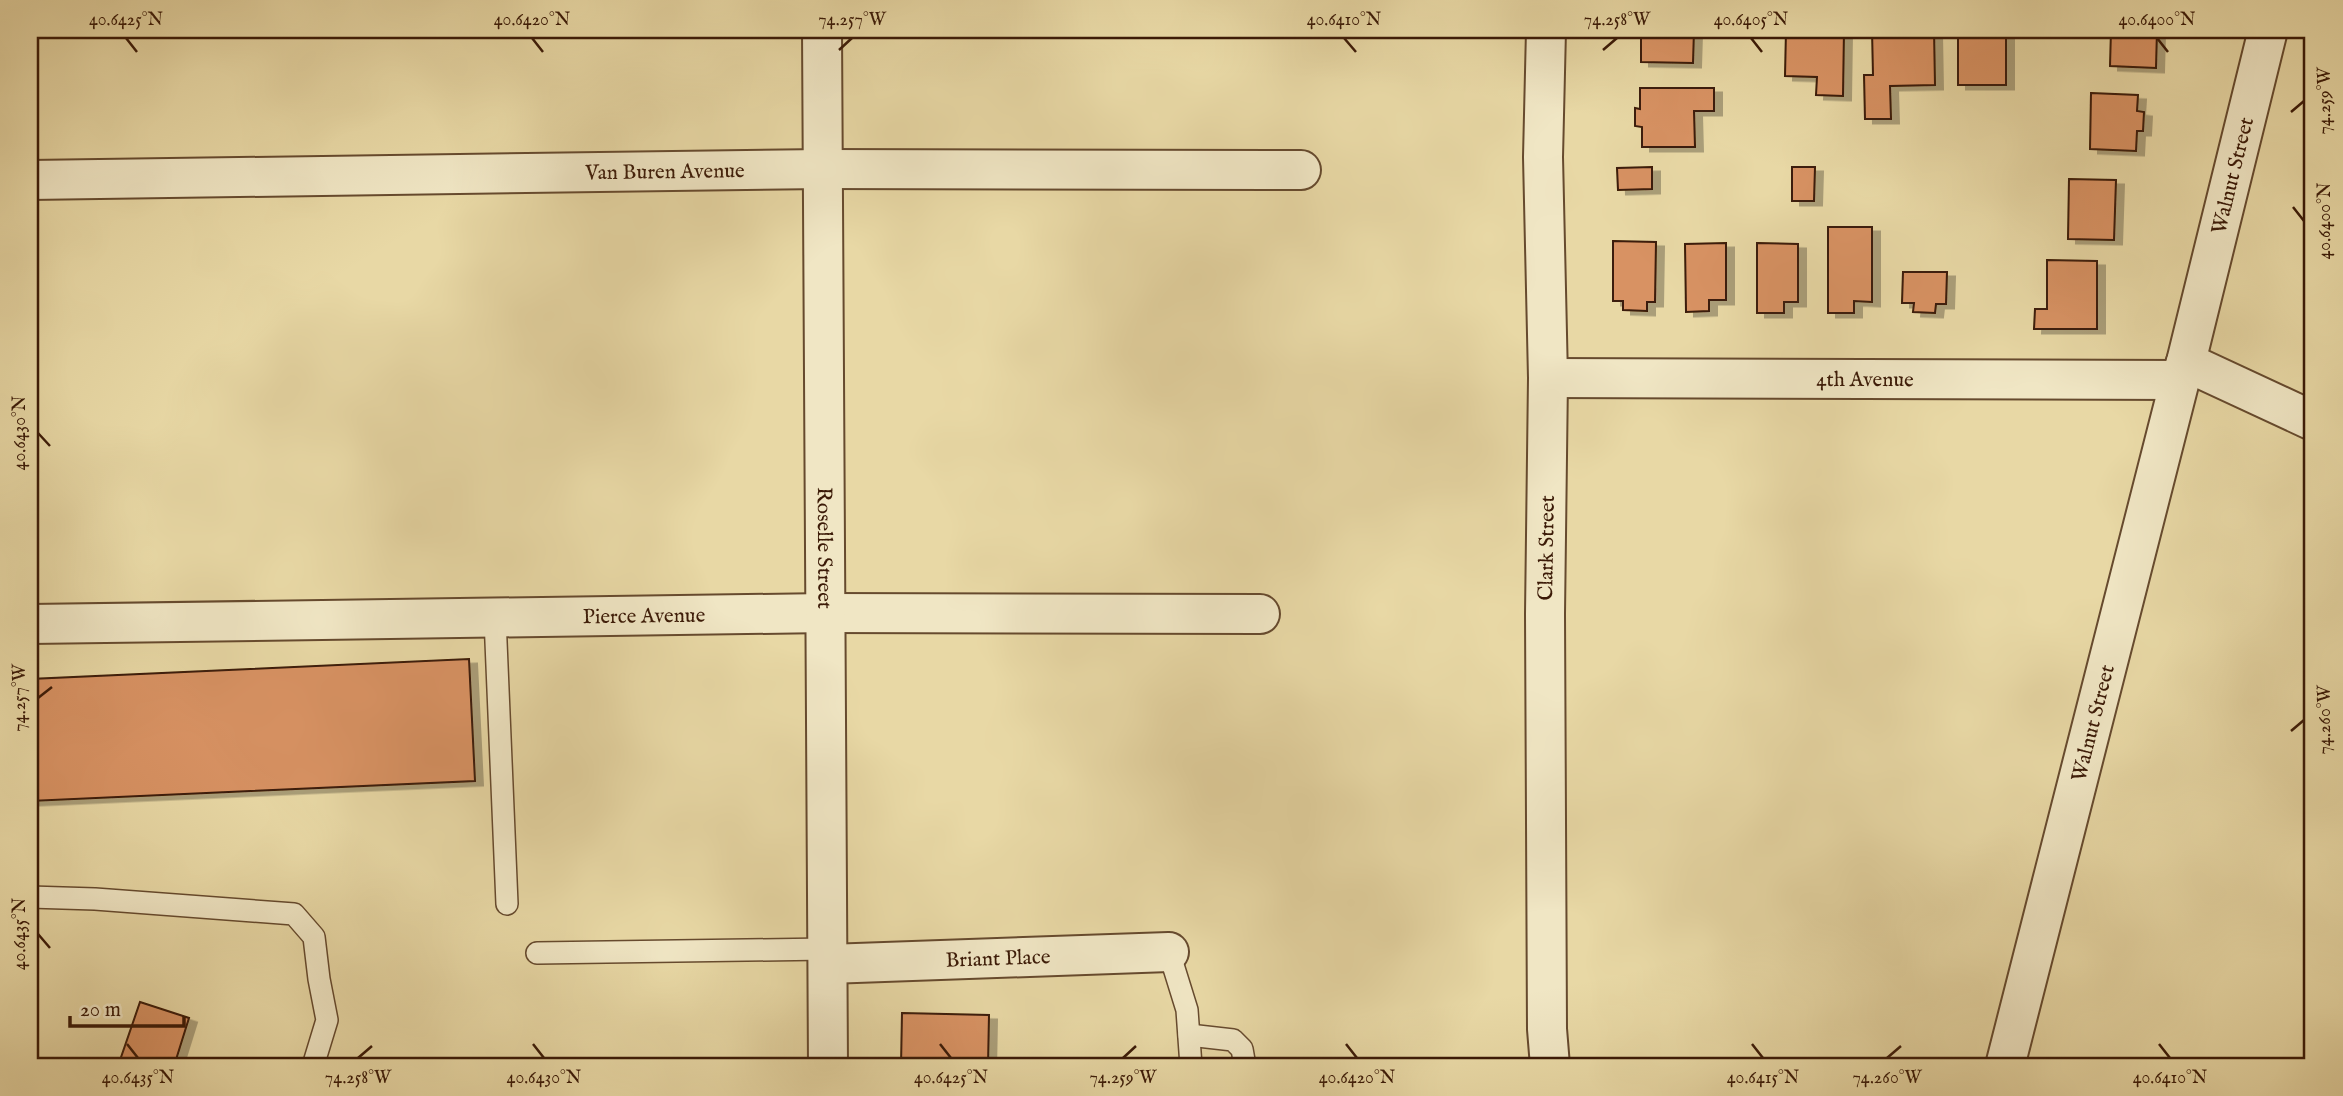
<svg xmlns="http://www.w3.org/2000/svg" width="2343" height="1096" viewBox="0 0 2343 1096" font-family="'IM FELL English',serif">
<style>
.building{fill:#d89263;stroke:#3b1a07;stroke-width:2;filter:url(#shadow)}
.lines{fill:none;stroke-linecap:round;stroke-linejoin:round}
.service-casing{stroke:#664a2e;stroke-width:24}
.minor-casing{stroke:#664a2e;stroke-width:42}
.tertiary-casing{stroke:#664a2e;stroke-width:42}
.service{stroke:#f0e6c4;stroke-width:21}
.minor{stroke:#f0e6c4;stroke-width:38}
.tertiary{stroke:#f0e6c4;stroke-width:38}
.ticks{fill:none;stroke:#3b1a07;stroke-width:2.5}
.labels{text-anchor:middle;stroke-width:7;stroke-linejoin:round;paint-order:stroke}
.street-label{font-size:21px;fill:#3b1a07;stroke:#f0e6c4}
.neatline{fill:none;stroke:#3b1a07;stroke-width:2.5}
.ticks-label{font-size:18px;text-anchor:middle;fill:#3b1a07}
</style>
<defs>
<filter id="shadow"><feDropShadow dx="8" dy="4.5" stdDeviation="0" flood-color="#0004"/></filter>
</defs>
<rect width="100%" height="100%" fill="#e8d8a5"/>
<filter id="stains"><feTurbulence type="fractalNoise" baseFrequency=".00286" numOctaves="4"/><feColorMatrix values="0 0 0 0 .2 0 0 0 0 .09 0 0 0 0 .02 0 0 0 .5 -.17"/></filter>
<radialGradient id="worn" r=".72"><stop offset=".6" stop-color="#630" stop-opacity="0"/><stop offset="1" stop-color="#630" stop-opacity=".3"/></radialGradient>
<!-- building -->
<g class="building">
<path d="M1641,30H1694L1693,63L1641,62Z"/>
<path d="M1786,30H1844L1843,96L1816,95L1817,77L1785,76Z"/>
<path d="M1872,30H1934L1935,85L1890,86L1891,119H1865L1864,75H1873Z"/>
<rect x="1958" y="30" width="48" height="55"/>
<path d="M2111,30H2157L2156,68L2110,66Z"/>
<path d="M1640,88H1714V111H1694L1695,147H1642V127L1635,126V108L1640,109Z"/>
<path d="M2091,93L2138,95L2137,111L2144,112L2143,131H2137L2136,151L2090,149Z"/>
<path d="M1652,167V189L1618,190L1617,168Z"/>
<path d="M1792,167H1815L1814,201H1792Z"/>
<path d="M2069,179L2116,180L2114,240L2068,239Z"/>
<path d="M1828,227H1872V302L1854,301V313H1828Z"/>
<path d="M1613,241L1656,242L1655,302H1647V311L1623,310V301H1613Z"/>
<path d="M1726,243V300H1709V311L1686,312L1685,244Z"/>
<path d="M1757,243L1798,244V302H1784V313H1757Z"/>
<path d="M2047,260L2097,261V329H2034L2035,309H2047Z"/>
<path d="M1903,272H1947L1946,304H1936L1935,313L1913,312L1914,303H1902Z"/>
<path d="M469,659L475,781L30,801V679Z"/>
<path d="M140,1002L189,1018L174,1066H118Z"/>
<path d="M902,1013L989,1015L988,1066H901Z"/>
</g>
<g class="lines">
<!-- service casing -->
<g class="service-casing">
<g id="service">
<path d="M495,618L507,904"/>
<path d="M30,897L95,899L294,914L314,937L319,979L327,1020L313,1066"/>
<path d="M1169,952L1187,1010L1191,1066"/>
<path d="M537,953L827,949"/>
<path d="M1189,1035L1233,1040L1242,1049L1245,1066"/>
</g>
</g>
<!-- minor casing -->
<g class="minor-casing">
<g id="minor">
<path d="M1546,30L1543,157L1548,378L1545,614L1547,1029L1550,1066"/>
<path id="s1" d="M30,180L823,169L1301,170"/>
<path d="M2186,362L2313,421"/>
<path id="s2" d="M1548,378L2180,380"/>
<path id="s3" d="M30,624L826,613L1260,614"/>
<path id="s4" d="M828,964L1169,952"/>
<path id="s5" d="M2005,1066L2180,380L2186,362L2268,30"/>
</g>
</g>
<!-- tertiary casing -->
<g class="tertiary-casing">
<g id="tertiary">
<path id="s6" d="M822,30L828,1066"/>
</g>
</g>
<!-- service -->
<use href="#service" class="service"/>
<!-- minor -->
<use href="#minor" class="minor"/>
<!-- tertiary -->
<use href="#tertiary" class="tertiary"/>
</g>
<!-- ticks -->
<path class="ticks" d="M126,38L137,52M532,38L543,52M1344,38L1356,52M1751,38L1762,52M2157,38L2168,52M839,50L852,38M1603,50L1617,38M2291,112L2304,101M2293,207L2304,221M38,433L50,446M38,698L52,687M2291,731L2304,720M38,934L50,948M127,1044L138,1058M533,1044L544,1058M940,1044L951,1058M1346,1044L1357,1058M1752,1044L1763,1058M2159,1044L2170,1058M358,1058L372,1046M1123,1058L1136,1046M1887,1058L1901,1046"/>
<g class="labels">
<!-- street labels -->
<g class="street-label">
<text dy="7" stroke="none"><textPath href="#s1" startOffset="635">Van Buren Avenue</textPath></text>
<text dy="7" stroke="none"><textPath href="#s5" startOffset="919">Walnut Street</textPath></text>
<text dy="7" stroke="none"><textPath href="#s2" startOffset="317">4th Avenue</textPath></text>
<text dy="7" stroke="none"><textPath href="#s6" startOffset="518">Roselle Street</textPath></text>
<text transform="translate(1546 548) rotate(-89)" y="7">Clark Street</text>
<text dy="7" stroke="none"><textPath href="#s3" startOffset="614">Pierce Avenue</textPath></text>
<text dy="7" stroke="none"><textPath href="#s5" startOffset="354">Walnut Street</textPath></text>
<text dy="7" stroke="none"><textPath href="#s4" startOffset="170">Briant Place</textPath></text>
</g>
</g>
<!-- margin -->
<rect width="2343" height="1096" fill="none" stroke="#e8d8a5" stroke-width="77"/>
<!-- scale -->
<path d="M70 1016v10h114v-10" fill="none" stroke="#3b1a07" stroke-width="3.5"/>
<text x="80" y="1016" font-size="21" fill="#3b1a07" stroke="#f0e6c4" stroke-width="5" paint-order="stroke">20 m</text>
<rect x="38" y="38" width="2266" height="1020" class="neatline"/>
<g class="ticks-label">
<text x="126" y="25">40.6425°N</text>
<text x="532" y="25">40.6420°N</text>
<text x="852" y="25">74.257°W</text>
<text x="1344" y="25">40.6410°N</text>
<text x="1617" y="25">74.258°W</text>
<text x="1751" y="25">40.6405°N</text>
<text x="2157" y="25">40.6400°N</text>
<text transform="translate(2324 101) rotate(-90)" y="6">74.259°W</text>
<text transform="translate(2324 221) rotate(-90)" y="6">40.6400°N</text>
<text transform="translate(19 433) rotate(-90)" y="6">40.6430°N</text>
<text transform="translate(19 698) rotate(-90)" y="6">74.257°W</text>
<text transform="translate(2324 720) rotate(-90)" y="6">74.260°W</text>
<text transform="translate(19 934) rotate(-90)" y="6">40.6435°N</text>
<text x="138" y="1083">40.6435°N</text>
<text x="358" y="1083">74.258°W</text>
<text x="544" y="1083">40.6430°N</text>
<text x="951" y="1083">40.6425°N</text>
<text x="1123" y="1083">74.259°W</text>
<text x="1357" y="1083">40.6420°N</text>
<text x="1763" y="1083">40.6415°N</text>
<text x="1887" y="1083">74.260°W</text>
<text x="2170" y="1083">40.6410°N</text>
</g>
<rect width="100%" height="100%" filter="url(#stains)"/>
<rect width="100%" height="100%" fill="url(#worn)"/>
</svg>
